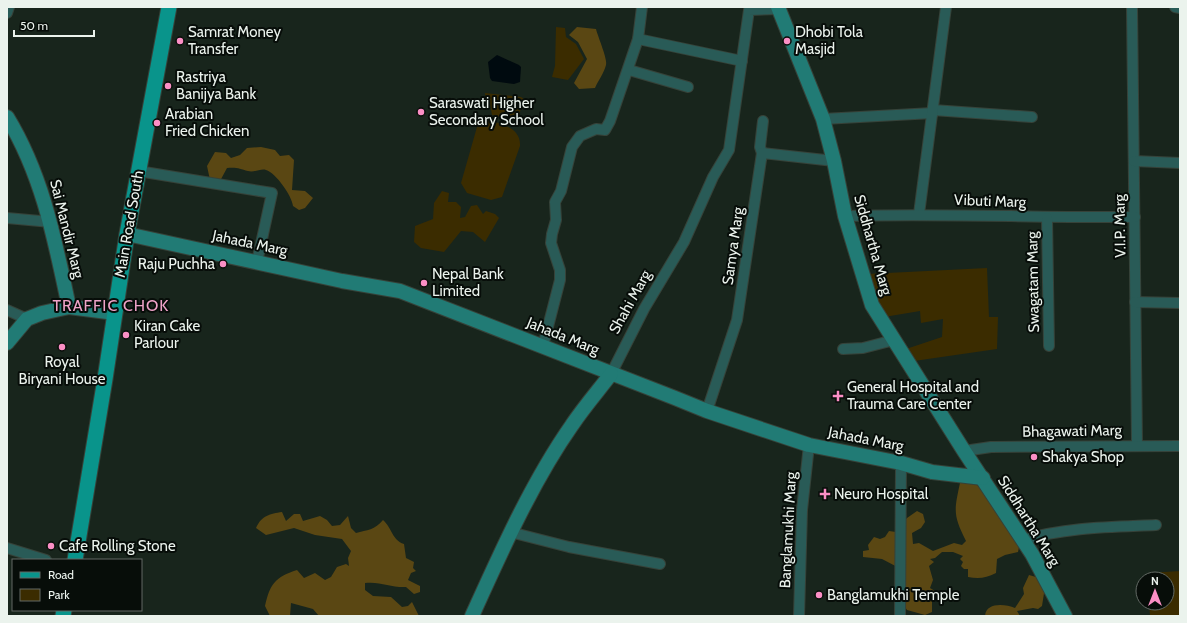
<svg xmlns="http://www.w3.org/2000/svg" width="1187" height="623" viewBox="0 0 1187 623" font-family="Cabin,sans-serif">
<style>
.green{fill:#3b2c00}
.forest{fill:#5a4713}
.water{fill:#000a0f}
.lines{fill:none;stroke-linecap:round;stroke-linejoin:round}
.street-casing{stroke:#364239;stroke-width:12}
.secondary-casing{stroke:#364239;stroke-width:16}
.primary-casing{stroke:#364239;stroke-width:17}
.street{stroke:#295b57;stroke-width:10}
.secondary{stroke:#217b75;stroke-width:14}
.primary{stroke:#09948b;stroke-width:15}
.poi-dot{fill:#fb8fc5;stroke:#070d09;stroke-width:1.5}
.labels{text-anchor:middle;stroke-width:4;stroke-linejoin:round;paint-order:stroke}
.poi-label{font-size:15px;fill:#ebf3ed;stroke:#070d09;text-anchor:start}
.street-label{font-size:15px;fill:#ebf3ed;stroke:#070d09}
.neighbourhood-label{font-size:16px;letter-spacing:1px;fill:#efa3c8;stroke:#070d09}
</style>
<rect width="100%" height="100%" fill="#18251c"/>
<!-- green -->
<g class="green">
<path d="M556,27L565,28L566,37L576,44L584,59L568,80L552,77L555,66Z"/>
<path d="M485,93L521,97L524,99L517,121L492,115L490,104L486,103Z"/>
<path d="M488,120C502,124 521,128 520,146L502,197L491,200L467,193L461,183L477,127L483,122Z"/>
<path d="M442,191L449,193L448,202H456L461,207L460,218L465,217L471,206L477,205L483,214L486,211L495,214L499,218L485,242L473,232L461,231L444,252L421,248L414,242L415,226L433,219L434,203Z"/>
<path d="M987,268L989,317H998L997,349L914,361L906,349L942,337L943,319L921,323L920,311L884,317L867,274Z"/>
<path d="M1180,571V616H1150L1149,603H1167V579H1149L1148,573Z"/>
</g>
<!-- forest -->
<g class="forest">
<path d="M577,27L596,29C598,37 608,60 606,65C604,73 598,81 595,88L579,89L574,83L587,59L578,42L569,35Z"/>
<path d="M261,147L275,150L280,156L289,155L294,160L292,190L305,191L313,198L305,208L299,210L293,206C292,196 276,173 266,170C261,168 254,173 248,171C240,169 237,167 227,168L220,181L210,180L207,166L215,152L226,153L231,158L240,155L247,148Z"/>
<path d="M971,480L975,484L979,485L1020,542L1018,552L1005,555L997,559L996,573C986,578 979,579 968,577V569H964L961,566L963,562L960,559L963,556L953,552H942L935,558L930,559L934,562L929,566L933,580L930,588L935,591L932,599V612L925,615L907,610L905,607L908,595L903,589L905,571L882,559L863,557V551L869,550L868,545L874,537L880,539L885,537L889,531L896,532L907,518L917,511L923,514L925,522L921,528L912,533L913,544L919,543L933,551L954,543L962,545L966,541C953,515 954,511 960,483Z"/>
<path d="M282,512L286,521L294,514H300L303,521L320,516L327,520L332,526L340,525L348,516L351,528L356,533C367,530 375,530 383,520C392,528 392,540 404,544L406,558L414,562L413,568L416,571L411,573L408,580L420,586V592L414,594L406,587C392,588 380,581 365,583V590L373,596L391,597L402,607L408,606L412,602L419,616H319L313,609L291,603L290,616H270L265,606C270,584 275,577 297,570L304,578L315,573L325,580L331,577L337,567L346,564L349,566L348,558L351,551L342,539L315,535L294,528L266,535L256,528C262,515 270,514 282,512Z"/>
<path d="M1029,575L1036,577L1045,587L1042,606L1038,609L1033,608L1017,611L1020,616H985C986,602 1005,604 1015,608L1024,594L1023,588Z"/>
</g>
<!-- water -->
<path class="water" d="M497,55L519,65L521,67L520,82L514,84L492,81L490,78L488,62Z"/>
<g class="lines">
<!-- street casing -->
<g class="street-casing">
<g id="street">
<path d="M1132,7L1137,445"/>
<path d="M1175,7L1180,8"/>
<path d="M7,13L9,7"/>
<path d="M638,39L742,61"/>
<path d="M629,70L688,87"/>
<path d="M933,110L1032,117"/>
<path d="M823,119L933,113"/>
<path d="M762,153L760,147L763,121"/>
<path d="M1134,161L1180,163"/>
<path d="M138,171L272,193L257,262"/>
<path d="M919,214L946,7"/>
<path d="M845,216C942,213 1038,218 1135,217"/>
<path d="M7,218L51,222"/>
<path d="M1047,218L1049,346"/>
<path d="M1135,302L1180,303"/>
<path d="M7,310L27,319"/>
<path d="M543,346L560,280V270L551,243L552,234L556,220L555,202L561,191L572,147L580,136L596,129L605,130L610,121L638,39L642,7"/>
<path d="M843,349L863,348L894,340"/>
<path d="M611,374L644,309L684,242L713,177L729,150L749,10L778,9"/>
<path d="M707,411L737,320L762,153L834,161"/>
<path d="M964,451L991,447L1180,446"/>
<path d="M510,532L569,547L660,564"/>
<path d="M1023,540C1066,527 1112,527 1156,525"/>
<path d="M7,548L46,560"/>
<path d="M799,616L802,510L809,445"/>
<path d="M900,616L901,463"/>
</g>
</g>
<!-- secondary casing -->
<g class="secondary-casing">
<g id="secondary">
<path d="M778,7L823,119L834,161L845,216L872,305L964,451L1032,554L1065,616"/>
<path d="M7,117C43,176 55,241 69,307"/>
<path d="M127,234L342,281L400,291L675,398L707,411L809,445L901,463L932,472L983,478"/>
<path d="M7,343L27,319L42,313L69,307L115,313"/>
<path d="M472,616C501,552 532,482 572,425C584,407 598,391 611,374"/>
</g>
</g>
<!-- primary casing -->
<g class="primary-casing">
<g id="primary">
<path d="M75,560L105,379L127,234L169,7"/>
<path d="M63,616L64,610"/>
</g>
</g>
<!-- street -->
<use href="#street" class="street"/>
<!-- secondary -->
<use href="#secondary" class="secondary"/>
<!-- primary -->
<use href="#primary" class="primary"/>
</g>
<!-- markers -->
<g class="poi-dot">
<circle cx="180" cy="41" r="4"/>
<circle cx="787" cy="41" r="4"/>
<circle cx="168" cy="86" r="4"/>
<circle cx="421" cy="112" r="4"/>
<circle cx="157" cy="123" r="4"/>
<circle cx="223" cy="264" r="4"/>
<circle cx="424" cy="283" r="4"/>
<circle cx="126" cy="335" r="4"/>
<circle cx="62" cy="347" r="4"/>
<path d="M836 390h4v4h4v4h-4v4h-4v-4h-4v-4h4z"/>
<circle cx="1034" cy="457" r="4"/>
<path d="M823 488h4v4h4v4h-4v4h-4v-4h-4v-4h4z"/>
<circle cx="51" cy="546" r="4"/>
<circle cx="819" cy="595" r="4"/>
</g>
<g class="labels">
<!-- poi labels -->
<g class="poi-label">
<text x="188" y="37">Samrat Money<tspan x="188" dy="17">Transfer</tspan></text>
<text x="795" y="37">Dhobi Tola<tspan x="795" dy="17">Masjid</tspan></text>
<text x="176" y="82">Rastriya<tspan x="176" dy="17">Banijya Bank</tspan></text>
<text x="429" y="108">Saraswati Higher<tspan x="429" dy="17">Secondary School</tspan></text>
<text x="165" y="119">Arabian<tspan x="165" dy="17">Fried Chicken</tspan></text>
<text x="215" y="269" text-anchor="end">Raju Puchha</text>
<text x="432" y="279">Nepal Bank<tspan x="432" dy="17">Limited</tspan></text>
<text x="134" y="331">Kiran Cake<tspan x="134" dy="17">Parlour</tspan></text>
<text x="62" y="367" text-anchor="middle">Royal<tspan x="62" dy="17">Biryani House</tspan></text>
<text x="847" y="392">General Hospital and<tspan x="847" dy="17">Trauma Care Center</tspan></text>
<text x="1042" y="462">Shakya Shop</text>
<text x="834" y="499">Neuro Hospital</text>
<text x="59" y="551">Cafe Rolling Stone</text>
<text x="827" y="600">Banglamukhi Temple</text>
</g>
<!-- street labels -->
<g class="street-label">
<text transform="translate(990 201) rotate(2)" y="5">Vibuti Marg</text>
<text transform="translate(129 224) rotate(-80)" y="5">Main Road South</text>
<text transform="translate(1120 226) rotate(-91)" y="5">V.I.P. Marg</text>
<text transform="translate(67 229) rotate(76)" y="5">Sai Mandir Marg</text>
<text transform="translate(250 243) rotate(12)" y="5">Jahada Marg</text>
<text transform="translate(873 245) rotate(74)" y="5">Siddhartha Marg</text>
<text transform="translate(733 246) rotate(-82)" y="5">Samya Marg</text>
<text transform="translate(1033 282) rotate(-91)" y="5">Swagatam Marg</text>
<text transform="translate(630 302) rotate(-61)" y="5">Shahi Marg</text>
<text transform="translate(563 336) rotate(22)" y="5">Jahada Marg</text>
<text transform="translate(1072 431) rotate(-1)" y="5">Bhagawati Marg</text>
<text transform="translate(866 439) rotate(11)" y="5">Jahada Marg</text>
<text transform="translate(1029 521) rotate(58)" y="5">Siddhartha Marg</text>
<text transform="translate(788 530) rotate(-87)" y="5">Banglamukhi Marg</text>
</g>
<!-- neighbourhood labels -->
<g class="neighbourhood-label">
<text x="111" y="311">TRAFFIC CHOK</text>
</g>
</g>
<!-- border -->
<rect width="1187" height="623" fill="none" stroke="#ebf3ed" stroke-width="16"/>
<!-- legend -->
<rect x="12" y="559" width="130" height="52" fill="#070d09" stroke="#626964"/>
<rect x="20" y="572" width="20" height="6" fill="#09948b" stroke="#626964"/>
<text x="48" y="579" font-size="12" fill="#ebf3ed">Road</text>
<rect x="20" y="589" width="20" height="12" fill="#3b2c00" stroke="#626964"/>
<text x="48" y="599" font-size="12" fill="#ebf3ed">Park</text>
<!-- north arrow -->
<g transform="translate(1155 591)"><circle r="19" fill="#070d09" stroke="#626964"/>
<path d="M0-3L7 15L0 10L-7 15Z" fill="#fb8fc5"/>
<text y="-6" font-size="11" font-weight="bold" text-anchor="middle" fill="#ebf3ed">N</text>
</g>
<!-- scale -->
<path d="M14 30v6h80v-6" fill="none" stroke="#ebf3ed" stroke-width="2"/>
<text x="20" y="30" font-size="12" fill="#ebf3ed" stroke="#070d09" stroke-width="3" paint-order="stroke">50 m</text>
</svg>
